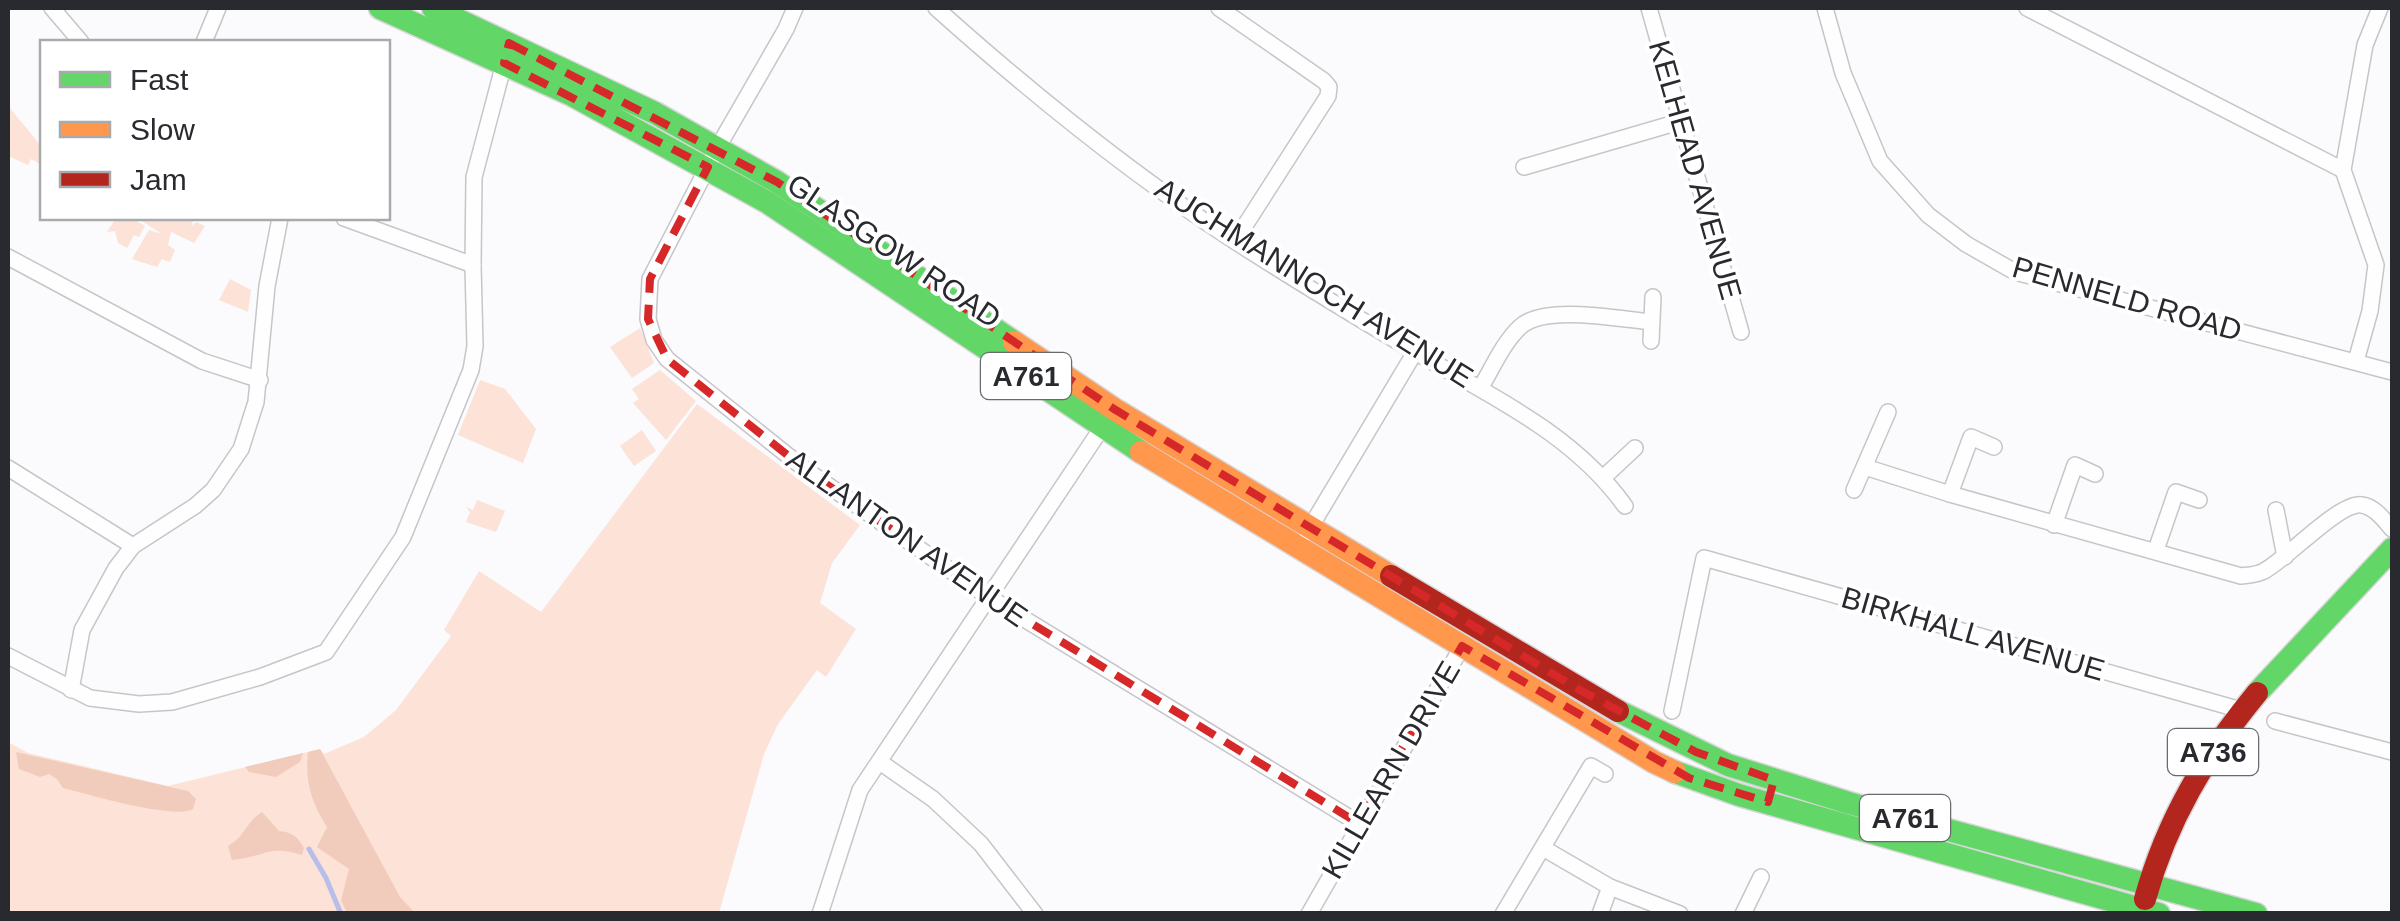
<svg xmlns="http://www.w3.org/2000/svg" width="2400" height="921" viewBox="0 0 2400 921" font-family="Arial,sans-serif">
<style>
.green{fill:#fce2d7}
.forest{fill:#f1ccbc}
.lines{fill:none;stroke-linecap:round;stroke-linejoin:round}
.stream{stroke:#b9bde9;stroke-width:5}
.street-casing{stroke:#c6c6ca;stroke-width:18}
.fast-casing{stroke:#d7d7d9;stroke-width:25}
.slow-casing{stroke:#d7d7d9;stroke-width:25}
.jam-casing{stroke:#d7d7d9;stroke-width:25}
.street{stroke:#fefeff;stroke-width:15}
.fast{stroke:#63d668;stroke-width:22}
.slow{stroke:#ff974d;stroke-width:22}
.jam{stroke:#b3261e;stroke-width:22}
.marked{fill:none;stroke:#d62828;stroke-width:8;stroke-dasharray:20 12;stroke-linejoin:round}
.labels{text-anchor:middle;stroke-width:8;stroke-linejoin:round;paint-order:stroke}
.shield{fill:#fff;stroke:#696a6e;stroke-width:2.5}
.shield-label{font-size:28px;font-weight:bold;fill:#292a30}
.street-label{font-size:30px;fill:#292a30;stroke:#fff}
</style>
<rect width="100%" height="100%" fill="#fbfbfd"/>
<!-- green -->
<g class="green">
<path d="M8,106L42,147V165L31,159L28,165L8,156Z"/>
<path d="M116,218H132L145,226L139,237L134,235L127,248L118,243L115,231L107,232Z"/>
<path d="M137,218L176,220L193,218L192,226L196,222L205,226L194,243L171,232L168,245L175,250L170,262L162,259L157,267L132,259L149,230L162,234Z"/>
<path d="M230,279L251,290L248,312L219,300Z"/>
<path d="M640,328L654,363L632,378L610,347Z"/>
<path d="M660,370L696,401L666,440L633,403L639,399L632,389Z"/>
<path d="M480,380L505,389L536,429L523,463L458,435Z"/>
<path d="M697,404L860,525L832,563L820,603L856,629L826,677L817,670L778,724L764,754L719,913H8V742L28,753L168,786L320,749L324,754L364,737L396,710L451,636L444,630L479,571L541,612Z"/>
<path d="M642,430L656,451L634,466L620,446Z"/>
<path d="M477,500L505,511L496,532L466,522L470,512L466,507L473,510Z"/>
</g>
<!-- forest -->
<g class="forest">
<path d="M320,749L400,897L415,913H347L341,900L349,869L317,847L327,827C311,802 305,781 308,752Z"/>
<path d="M16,752L188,791L196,799L193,809C175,820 87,794 63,788L57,779L49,774L40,777L19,769Z"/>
<path d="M303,753L300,762L276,777L249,772L245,767Z"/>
<path d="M262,812L279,831C292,832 297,836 304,848L302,855C267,844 266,857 232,860L228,846C246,836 245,823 262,812Z"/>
</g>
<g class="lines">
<!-- stream -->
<path class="stream" d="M309,849L326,878L341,914"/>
<!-- street casing -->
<g class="street-casing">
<g id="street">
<path d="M52,8L81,42"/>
<path d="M795,8L786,29L718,147L650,279L648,319L654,340L667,359L806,470L990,598L1358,823"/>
<path d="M936,8C1030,92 1129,173 1236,242C1294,279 1353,315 1412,350C1488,395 1572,432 1625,506"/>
<path d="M1219,8L1324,81L1329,87L1328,96L1235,241"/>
<path d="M1649,8L1741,332"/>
<path d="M1825,8L1843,73L1880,161L1928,215L1966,244L2015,272L2392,372"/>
<path d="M2027,8L2343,170"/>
<path d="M204,42L218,8"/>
<path d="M1524,167L1682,121"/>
<path d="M344,218L473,265L474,177L506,56"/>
<path d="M8,257L202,361L260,380"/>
<path d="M1651,341L1653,297"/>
<path d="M2356,361L2370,311L2376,265L2343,170L2365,45L2380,8"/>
<path d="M1481,387C1493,367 1503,343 1520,327C1544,304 1619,319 1651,322"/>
<path d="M1994,447L1971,437L1950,494L2241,576C2249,575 2257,575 2264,571C2287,559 2340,501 2362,505C2375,507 2384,520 2392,529"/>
<path d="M1865,467L1950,494"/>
<path d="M8,468L133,546"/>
<path d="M1604,477L1635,448"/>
<path d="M1854,490L1888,412"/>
<path d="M2276,510L2285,557"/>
<path d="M2054,525L2075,465L2095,474"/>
<path d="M1307,533L1415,352"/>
<path d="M2156,550L2176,492L2199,500"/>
<path d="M8,656L90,698L139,704L172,702L260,677L326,652L403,537L471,370L475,346L473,265"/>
<path d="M71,690L82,630L116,568L133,546L195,506L213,490L241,449L256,402L267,286L280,218"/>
<path d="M1672,711L1704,558L2241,710"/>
<path d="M2275,721L2392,752"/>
<path d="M880,762L933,799L981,844L1035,914"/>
<path d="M1543,848L1610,887L1680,914"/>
<path d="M820,914L860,790L1105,423"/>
<path d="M1309,914L1464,643"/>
<path d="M1503,914L1591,766L1605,774"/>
<path d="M1600,914L1610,887"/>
<path d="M1743,914L1761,877"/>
</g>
</g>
<!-- fast casing -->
<g class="fast-casing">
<g id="fast">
<path d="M380,8L572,95L767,202L1141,452"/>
<path d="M433,8L655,113L777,182L1014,342"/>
<path d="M2257,693L2392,549"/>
<path d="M1618,711L1728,765L1849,803L2256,914"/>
<path d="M1675,772L1739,795L2159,914"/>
</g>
</g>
<!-- slow casing -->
<g class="slow-casing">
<g id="slow">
<path d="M1014,342L1114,409L1391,576"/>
<path d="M1141,452L1654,762L1675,772"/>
</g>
</g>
<!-- jam casing -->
<g class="jam-casing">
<g id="jam">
<path d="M1391,576L1618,711"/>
<path d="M2145,899C2167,820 2205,756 2257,693"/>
</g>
</g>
<!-- street -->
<use href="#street" class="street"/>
<!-- fast -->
<use href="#fast" class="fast"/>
<!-- slow -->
<use href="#slow" class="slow"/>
<!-- jam -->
<use href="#jam" class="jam"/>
</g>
<!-- marked area -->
<path class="marked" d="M509,43L777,182L1114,409L1578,689L1696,752L1774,780L1768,802L1689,778L1462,646L1358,823L990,598L806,470L667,359L648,319L650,279L708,167L504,63Z"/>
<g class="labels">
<!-- shield labels -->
<g class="shield">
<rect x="981" y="353" width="90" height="46" rx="8"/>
<rect x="2168" y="729" width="90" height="46" rx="8"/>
<rect x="1860" y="795" width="90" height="46" rx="8"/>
</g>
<g class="shield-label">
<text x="1026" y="386">A761</text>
<text x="2213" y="762">A736</text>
<text x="1905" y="828">A761</text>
</g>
<!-- street labels -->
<g class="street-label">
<text transform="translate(1695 170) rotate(74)" y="10">KELHEAD AVENUE</text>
<text transform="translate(894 251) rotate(34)" y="10">GLASGOW ROAD</text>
<text transform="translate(1314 283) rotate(32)" y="10">AUCHMANNOCH AVENUE</text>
<text transform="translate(2127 299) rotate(16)" y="10">PENNELD ROAD</text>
<text transform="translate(907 538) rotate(35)" y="10">ALLANTON AVENUE</text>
<text transform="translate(1973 634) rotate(16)" y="10">BIRKHALL AVENUE</text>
<text transform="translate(1391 770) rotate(-60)" y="10">KILLEARN DRIVE</text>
</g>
</g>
<!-- border -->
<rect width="2400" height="921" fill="none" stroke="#292a30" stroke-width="20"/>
<!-- legend -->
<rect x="40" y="40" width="350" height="180" fill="#ffffff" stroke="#a9aaac" stroke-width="2.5"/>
<rect x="60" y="72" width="50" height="15" fill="#63d668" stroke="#a9aaac" stroke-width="2.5"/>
<text x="130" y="90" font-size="30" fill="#292a30">Fast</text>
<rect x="60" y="122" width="50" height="15" fill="#ff974d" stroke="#a9aaac" stroke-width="2.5"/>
<text x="130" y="140" font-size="30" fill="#292a30">Slow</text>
<rect x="60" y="172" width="50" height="15" fill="#b3261e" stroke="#a9aaac" stroke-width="2.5"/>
<text x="130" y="190" font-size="30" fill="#292a30">Jam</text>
</svg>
